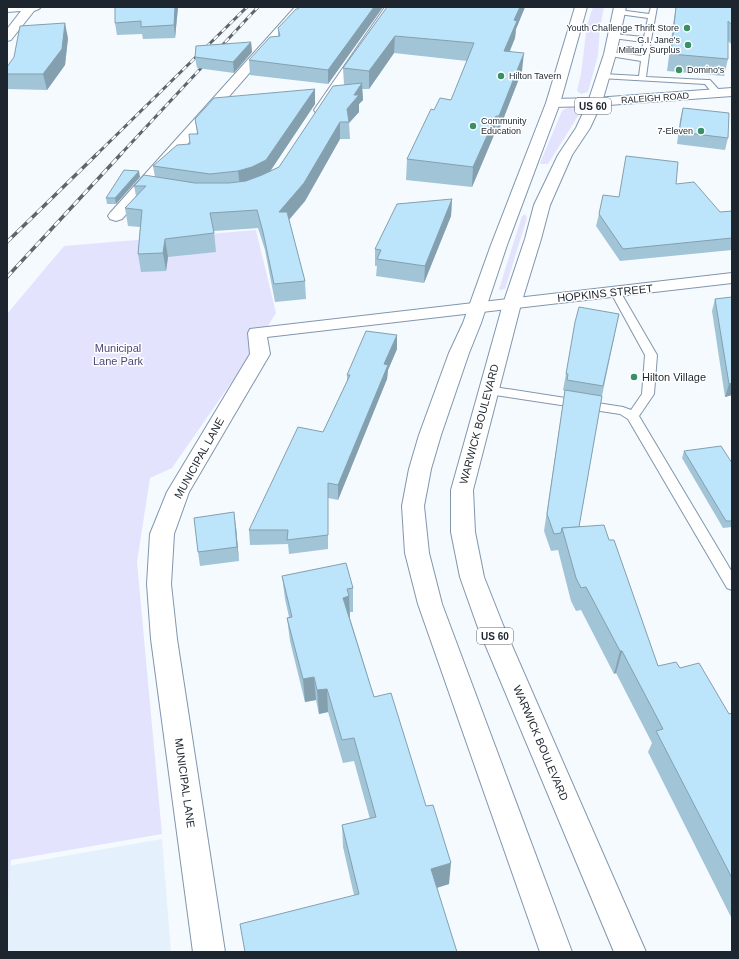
<svg xmlns="http://www.w3.org/2000/svg" width="739" height="959" viewBox="0 0 739 959" font-family="Helvetica,sans-serif">
<style>
.built{fill:#e4f0fc}
.green{fill:#e4e3fd}
.lines{fill:none;stroke-linecap:round;stroke-linejoin:round}
.service-casing{stroke:#8196ad;stroke-width:2}
.minor-casing{stroke:#8196ad;stroke-width:2}
.primary-casing{stroke:#8196ad;stroke-width:2}
.service{fill:#fff;fill-rule:evenodd}
.minor{fill:#fff;fill-rule:evenodd}
.primary{fill:#fff;fill-rule:evenodd}
.rail-far1-casing{stroke:#5e656d;stroke-width:3}
.rail-casing{stroke:#5e656d;stroke-width:3.5}
.rail-far1{stroke:#fff;stroke-width:2;stroke-dasharray:5.5;stroke-linecap:butt}
.rail{stroke:#fff;stroke-width:2.5;stroke-dasharray:7;stroke-linecap:butt}
.wall{fill:#a2c4d7}
.shaded-wall{fill:#84a0af}
.building{fill:#bce4fa;stroke:#84a0af}
.poi-dot{fill:#389166;stroke:#fff;stroke-width:1.5}
.labels{text-anchor:middle;stroke-width:3;stroke-linejoin:round;paint-order:stroke}
.far-poi-label{font-size:9px;fill:#1d252e;stroke:#fff;text-anchor:end}
.far-street-label{font-size:9px;fill:#1d252e;stroke:#fff}
.shield{fill:#fff;stroke:#61666d;stroke-width:1}
.shield-label{font-size:10px;font-weight:bold;fill:#1d252e}
.street-label{font-size:11px;fill:#1d252e;stroke:#fff}
.park-label{font-size:11px;fill:#4c4678;stroke:#fff}
.poi-label{font-size:11px;fill:#1d252e;stroke:#fff;text-anchor:start}
</style>
<rect width="100%" height="100%" fill="#f5faff"/>
<!-- built -->
<path class="built" d="M162,839L171,952H7V866Z"/>
<!-- green -->
<g class="green">
<path d="M593,7H604L600,28L598,55L588,92L581,94L577,91L581,74L587,25Z"/>
<path d="M570,107L579,110L578,116L548,164H541L540,163L562,111L565,109Z"/>
<path d="M525,214L527,218L505,289L500,290L499,289L521,219L522,216Z"/>
<path d="M256,230L276,313L242,367L172,468L150,478L137,562L162,834L11,860L7,906V314L64,246Z"/>
</g>
<g class="lines">
<!-- service casing -->
<g class="service-casing">
<g id="service">
<path d="M651,7H657L651,40L646,77L707,80H710L720,91V95H714L705,84L600,78V74H603L639,76L641,61L610,56L606,54L610,52L642,56L643,42L613,38L609,36L613,34L644,37L648,18L619,14L616,12L619,10L649,14Z"/>
<path d="M616,290L621,293L657,355L654,394L639,416L732,572V590L727,588L628,419L620,414L488,394L484,393L482,390L484,387L488,386L623,407L631,410L642,394L645,355L611,293Z"/>
</g>
</g>
<!-- minor casing -->
<g class="minor-casing">
<g id="minor">
<path d="M7,7H41L39,9L34,11L11,40L7,41V29L21,11L7,12Z"/>
<path d="M295,7H307L122,219L116,221L110,219L108,216L110,213Z"/>
<path d="M385,7H397L326,113L321,114L316,113L314,110Z"/>
<path d="M732,88V96L595,106L553,107L548,106L546,103L548,100L553,99L595,98Z"/>
<path d="M732,273V283L267,337L270,354L189,492L174,534L171,584L177,639L225,952H193L151,639L147,584L150,534L167,492L250,354L248,333L250,329Z"/>
</g>
</g>
<!-- primary casing -->
<g class="primary-casing">
<g id="primary">
<path d="M575,7H587L560,103L507,245L481,323L469,353L441,435L431,469L424,506L429,553L442,604L572,952H540L418,604L405,553L402,506L409,469L419,435L449,353L463,323L491,245L546,103Z"/>
<path d="M614,7H626L616,54L602,102L590,128L572,155L550,205L541,239L521,304L473,490L475,532L484,577L503,625L646,952H614L477,625L460,577L451,532V490L503,304L525,239L534,205L558,155L576,128L588,102L604,54Z"/>
</g>
</g>
<!-- service -->
<use href="#service" class="service"/>
<!-- minor -->
<use href="#minor" class="minor"/>
<!-- primary -->
<use href="#primary" class="primary"/>
<!-- rail-far1 casing -->
<g class="rail-far1-casing">
<g id="rail-far1">
<path d="M96,155L247,7"/>
<path d="M120,155L258,7"/>
</g>
</g>
<!-- rail casing -->
<g class="rail-casing">
<g id="rail">
<path d="M7,242L97,154"/>
<path d="M7,277L121,154"/>
</g>
</g>
<!-- rail-far1 -->
<use href="#rail-far1" class="rail-far1"/>
<!-- rail -->
<use href="#rail" class="rail"/>
</g>
<!-- wall -->
<g class="wall">
<path d="M178,7L175,38L143,39L142,34L117,35L115,23Z"/>
<path d="M383,7L328,84L250,75L249,60L278,36V28L298,9Z"/>
<path d="M387,7H525L516,29L515,38L510,51L522,71L497,135H494L472,187L406,180L407,159L434,110L451,100L467,61L394,53L369,89H362L363,100L359,104V112L349,123L350,139H340L305,201L289,220L305,281L306,299L275,302L265,250L258,228L214,231L216,252L168,257L166,271L141,272L138,254L140,227L128,226L125,208L136,196L134,186L155,177L153,166L190,144L197,134L195,119L315,104L270,171L279,167L344,85L343,68Z"/>
<path d="M676,7H732V45L728,41V59L724,76L667,71L674,18Z"/>
<path d="M68,38L65,65L47,90L7,89V67Z"/>
<path d="M251,42L252,52L234,73L197,68L195,57Z"/>
<path d="M683,108L728,138L725,150L677,144L680,120Z"/>
<path d="M140,177L116,204H107L106,198Z"/>
<path d="M676,184L720,212L732,211V250L620,261L596,226L599,214L619,197Z"/>
<path d="M452,199L451,216L424,283L376,276L377,266H375V249Z"/>
<path d="M732,297V395L725,397L712,311L715,299Z"/>
<path d="M619,314L602,396L579,527L609,540L658,666L680,668L729,714L732,713V919L648,752L652,743L616,673L614,674L581,610L576,611L571,601L558,550L551,551L544,531L564,396L565,391L563,390L566,374Z"/>
<path d="M397,335V349L388,370L387,379L338,500L328,498V549L289,554L288,544L250,545L249,530L323,432L347,381V375Z"/>
<path d="M684,451L732,463V527L723,528L682,458Z"/>
<path d="M236,527L239,561L200,566L198,552Z"/>
<path d="M282,576L353,588V612H350V618L374,697L449,884L437,888L354,895L343,847L342,825L370,819L354,761L343,763L328,712L319,714L316,700L305,702L290,641L287,618L289,617L285,599Z"/>
</g>
<!-- shaded-wall -->
<g class="shaded-wall">
<path d="M175,7H178L175,38L174,25Z"/>
<path d="M374,7H383L328,84V70Z"/>
<path d="M520,7H525L516,29L515,38L502,69L504,51L514,20Z"/>
<path d="M65,23L68,38L65,65L47,90L43,74Z"/>
<path d="M395,36L394,53L369,89V71Z"/>
<path d="M251,42L252,52L234,73L233,62Z"/>
<path d="M524,53L522,71L497,135L499,116Z"/>
<path d="M362,83L363,100L359,104V112L349,123L347,109L354,95Z"/>
<path d="M315,89V104L267,176L240,187L238,171Z"/>
<path d="M496,116L494,135L472,187L473,167Z"/>
<path d="M340,122V139L305,201L280,230L279,212Z"/>
<path d="M139,171L140,177L116,204L115,198Z"/>
<path d="M452,199L451,216L424,283L425,266Z"/>
<path d="M165,239L168,257L166,271L163,253Z"/>
<path d="M397,335V349L388,370L387,379L338,500V485L384,364Z"/>
<path d="M732,383V395L725,397L729,384Z"/>
<path d="M234,512L236,527L239,561L237,547Z"/>
<path d="M349,596L350,620L343,598Z"/>
<path d="M620,651H622L616,673L614,674Z"/>
<path d="M314,677L316,700L305,702L303,679Z"/>
<path d="M327,689L328,712L319,714L317,690Z"/>
<path d="M451,863L449,884L429,890L431,869Z"/>
</g>
<!-- building -->
<g class="building">
<path d="M115,7H175L174,25L141,27V21L115,23Z"/>
<path d="M299,7H374L328,70L249,60L270,37L280,36L278,28L296,9H298Z"/>
<path d="M387,7H520L514,20L517,21L504,51L524,53L499,116H496L473,167L407,159L431,109L434,110L440,98L451,100L474,43L395,36L369,71L343,68Z"/>
<path d="M676,7H732V25L728,21V59L671,54Z"/>
<path d="M65,23L62,49L43,74H7V67L14,57L20,26Z"/>
<path d="M251,42L233,62L195,57L196,46Z"/>
<path d="M362,83L354,95H359L347,109L349,122H340L304,183L279,212H287L305,281L274,284L263,232L257,210L210,213L214,233L165,239L163,253L138,254L142,210L125,208L146,186H134L144,175L195,183H229L246,181L262,175L279,167L333,86Z"/>
<path d="M315,89L266,160L252,167L238,171L210,174L153,166L177,145L190,144L189,134H198L195,119L214,98Z"/>
<path d="M683,108L729,113L728,138L679,132Z"/>
<path d="M626,156L678,162L676,184L694,182L720,212L732,211V238L623,249L599,214L603,195L619,197Z"/>
<path d="M124,170L139,171L115,198H106Z"/>
<path d="M452,199L425,266L377,259L381,250L375,249L397,204Z"/>
<path d="M732,297V383L729,384L715,299Z"/>
<path d="M579,307L619,314L603,386L567,380L568,374H566L575,322Z"/>
<path d="M366,331L397,335L384,364L388,365L338,485L328,483V535L287,540L288,530H249L298,427L323,432L350,375H347Z"/>
<path d="M565,390L602,396L579,527L562,528L561,533L554,534L547,514Z"/>
<path d="M721,446L732,463V521H726L684,451Z"/>
<path d="M234,512L237,547L198,552L194,518Z"/>
<path d="M604,525L609,540H614L658,666L676,662L680,668L699,663L729,714L732,713V878L656,731L663,729L622,651H620L586,587L581,588L576,578L562,528Z"/>
<path d="M346,563L353,588L347,589L349,596L343,598L374,697L391,693L426,806L433,805L451,863L431,869L457,952H245L240,924L359,894L342,825L376,817L354,738L342,740L327,689L317,690L314,677L303,679L287,618L292,617L282,576Z"/>
</g>
<!-- markers -->
<g class="poi-dot">
<circle cx="687" cy="28" r="4"/>
<circle cx="688" cy="45" r="4"/>
<circle cx="679" cy="70" r="4"/>
<circle cx="501" cy="76" r="4"/>
<circle cx="473" cy="126" r="4"/>
<circle cx="701" cy="131" r="4"/>
<circle cx="634" cy="377" r="4"/>
</g>
<g class="labels">
<!-- far-poi labels -->
<g class="far-poi-label">
<text x="679" y="31">Youth Challenge Thrift Store</text>
<text x="680" y="43">G.I. Jane's<tspan x="680" dy="10">Military Surplus</tspan></text>
<text x="687" y="73" text-anchor="start">Domino's</text>
<text x="509" y="79" text-anchor="start">Hilton Tavern</text>
<text x="481" y="124" text-anchor="start">Community<tspan x="481" dy="10">Education</tspan></text>
<text x="693" y="134">7-Eleven</text>
</g>
<!-- far-street labels -->
<g class="far-street-label">
<text transform="translate(655 98) rotate(-4)" y="3">RALEIGH ROAD</text>
</g>
<!-- shield labels -->
<g class="shield">
<rect x="575" y="98" width="36" height="16" rx="3"/>
<rect x="477" y="628" width="36" height="16" rx="3"/>
</g>
<g class="shield-label">
<text x="593" y="110">US 60</text>
<text x="495" y="640">US 60</text>
</g>
<!-- street labels -->
<g class="street-label">
<text transform="translate(605 293) rotate(-6)" y="4">HOPKINS STREET</text>
<text transform="translate(479 424) rotate(-75)" y="4">WARWICK BOULEVARD</text>
<text transform="translate(199 458) rotate(-61)" y="4">MUNICIPAL LANE</text>
<text transform="translate(541 743) rotate(67)" y="4">WARWICK BOULEVARD</text>
<text transform="translate(185 783) rotate(82)" y="4">MUNICIPAL LANE</text>
</g>
<!-- park labels -->
<g class="park-label">
<text x="118" y="352">Municipal<tspan x="118" dy="13">Lane Park</tspan></text>
</g>
<!-- poi labels -->
<g class="poi-label">
<text x="642" y="381">Hilton Village</text>
</g>
</g>
<!-- border -->
<rect width="739" height="959" fill="none" stroke="#1d252e" stroke-width="16"/>
</svg>
